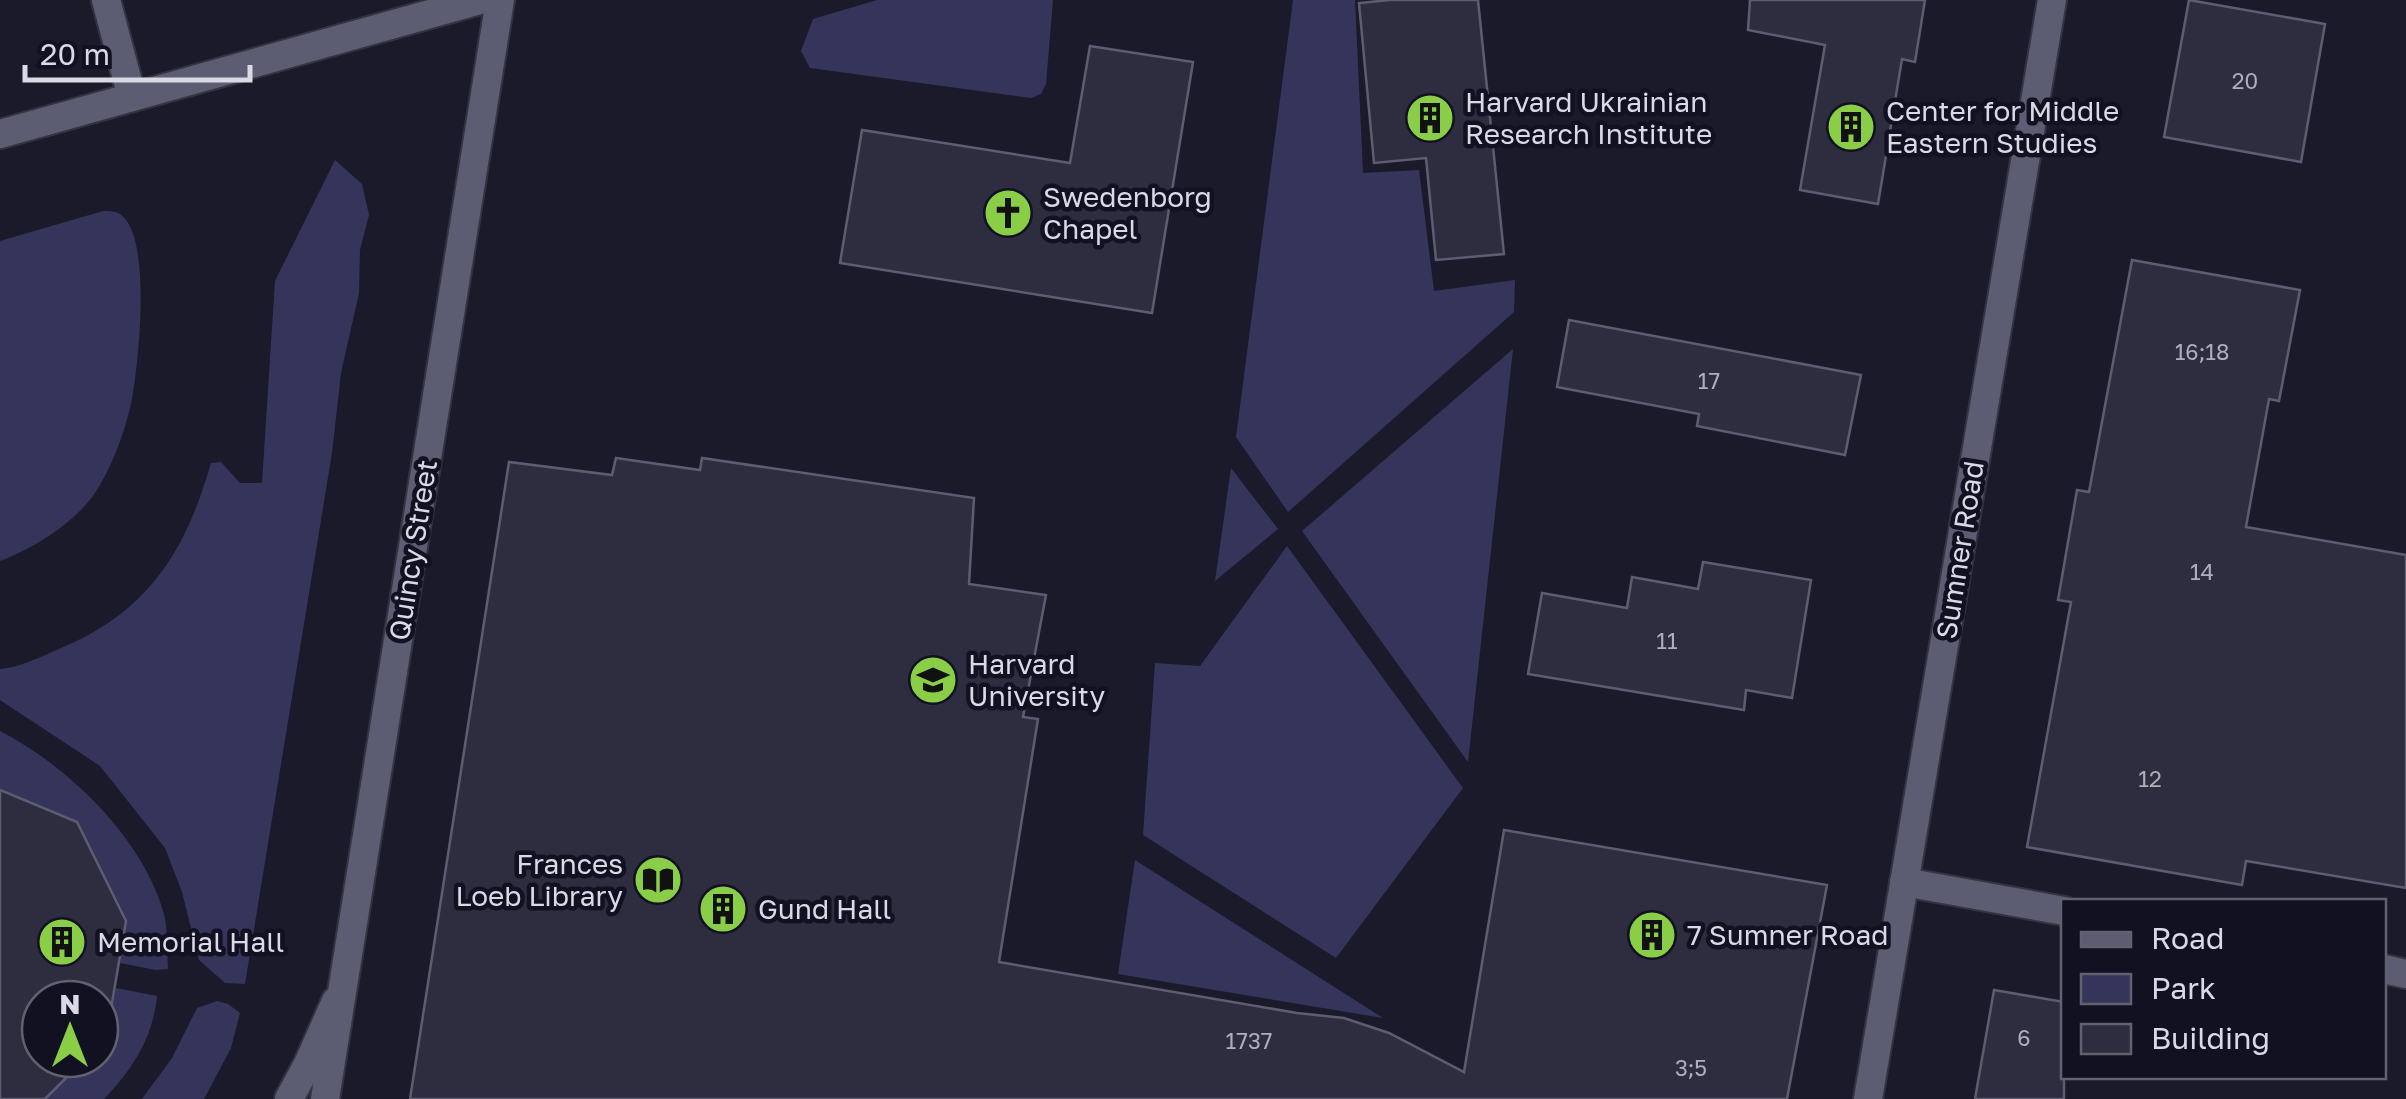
<svg xmlns="http://www.w3.org/2000/svg" width="2406" height="1099" viewBox="0 0 2406 1099" font-family="'Golos Text',sans-serif">
<style>
.green{fill:#35355b}
.building{fill:#2d2d3f;stroke:#5c5d71;stroke-width:2.5}
.lines{fill:none;stroke-linecap:round;stroke-linejoin:round}
.pedestrian-casing{stroke:#343441;stroke-width:32}
.minor-casing{stroke:#343441;stroke-width:32}
.tertiary-casing{stroke:#343441;stroke-width:32}
.secondary-casing{stroke:#343441;stroke-width:32}
.pedestrian{stroke:#5c5d72;stroke-width:28}
.minor{stroke:#5c5d72;stroke-width:28}
.tertiary{stroke:#5c5d72;stroke-width:28}
.secondary{stroke:#5c5d72;stroke-width:28}
.labels{text-anchor:middle;stroke-width:9;stroke-linejoin:round;paint-order:stroke}
.number-label{font-size:22px;fill:#aeafbc}
.poi-label{font-size:28px;fill:#d9dae6;stroke:#111121;text-anchor:start}
.street-label{font-size:28px;fill:#d9dae6;stroke:#111121}
</style>
<rect width="100%" height="100%" fill="#1a1a2b"/>
<!-- green -->
<g class="green">
<path d="M877,0H1053L1046,84L1041,94L1031,98L810,68L801,51L813,19Z"/>
<path d="M1293,0H1355L1363,173L1419,170L1434,291L1515,280L1514,312L1288,512L1236,437Z"/>
<path d="M335,160L362,184L369,215L360,250L359,293L341,373L332,453L245,984L225,983L199,960L182,892L165,848L100,766L0,700V669C21,667 40,657 59,649C148,612 185,553 211,463L221,462L240,483H262L275,281Z"/>
<path d="M103,211C107,211 114,211 118,213C154,230 138,371 131,404C124,434 111,470 93,496C72,524 33,549 0,561V241Z"/>
<path d="M1513,349L1468,762L1302,531Z"/>
<path d="M1231,468L1278,529L1215,581Z"/>
<path d="M1287,546L1463,788L1336,958L1143,835L1155,663L1200,666Z"/>
<path d="M0,731C68,766 143,838 164,914C168,931 167,952 168,969L156,970L120,963L126,921L77,822L0,790Z"/>
<path d="M1135,860L1383,1018L1118,974Z"/>
<path d="M116,988L157,996C153,1038 132,1070 104,1099H39L83,1059H100V1043L106,1038Z"/>
<path d="M217,1001L228,1004L240,1013L231,1048L204,1099H142L172,1058L197,1008Z"/>
</g>
<!-- building -->
<g class="building">
<path d="M1390,0H1478L1504,254L1436,260L1426,158L1374,163L1359,3Z"/>
<path d="M1750,0H1925L1915,62L1902,59L1878,204L1800,190L1825,45L1748,30Z"/>
<path d="M2189,0L2325,24L2301,162L2164,137Z"/>
<path d="M1090,46L1193,62L1152,313L840,263L862,130L1070,163Z"/>
<path d="M2132,260L2300,290L2279,401L2269,399L2246,527L2406,555V888L2246,861L2242,885L2027,847L2071,602L2058,600L2077,490L2089,492Z"/>
<path d="M1569,320L1861,375L1845,455L1697,426L1699,414L1557,387Z"/>
<path d="M616,458L700,470L702,458L974,498L969,584L1046,595L1023,717L1038,719L999,962L1297,1013L1344,1018L1389,1033L1464,1072L1504,830L1827,885L1787,1099H410L509,462L612,475Z"/>
<path d="M1703,562L1811,580L1792,698L1746,690L1744,710L1528,674L1542,593L1627,608L1632,577L1698,589Z"/>
<path d="M0,790L77,822L126,921L106,1038L100,1043V999H40V1059H85L45,1099H0Z"/>
<path d="M1994,990L2064,1002V1099H1975Z"/>
</g>
<g class="lines">
<!-- pedestrian casing -->
<g class="pedestrian-casing">
<path id="pedestrian" d="M106,0L132,97"/>
</g>
<!-- minor casing -->
<g class="minor-casing">
<g id="minor">
<path d="M1904,882L2064,911"/>
<path d="M2384,969L2406,974"/>
<path d="M1868,1099L2052,0"/>
</g>
</g>
<!-- tertiary casing -->
<g class="tertiary-casing">
<g id="tertiary">
<path d="M0,134L480,0"/>
<path d="M289,1099L308,1064L336,1001"/>
</g>
</g>
<!-- secondary casing -->
<g class="secondary-casing">
<path id="secondary" d="M325,1099L500,0"/>
</g>
<!-- pedestrian -->
<use href="#pedestrian" class="pedestrian"/>
<!-- minor -->
<use href="#minor" class="minor"/>
<!-- tertiary -->
<use href="#tertiary" class="tertiary"/>
<!-- secondary -->
<use href="#secondary" class="secondary"/>
</g>
<!-- icons -->
<defs>
<g id="building-disc" transform="scale(2.5)"><circle r="9.5" fill="#8ace48" stroke="#111121"/><path d="M-4-6H4V6H1V3H-1V6H-4ZM-2.5-4.3h1.7v1.8h-1.7ZM.8-4.3h1.7v1.8H.8ZM-2.5-1h1.7V.8h-1.7ZM.8-1h1.7V.8H.8Z" fill="#111"/></g>
<g id="church-disc" transform="scale(2.5)"><circle r="9.5" fill="#8ace48" stroke="#111121"/><path d="M-1.2-6h2.4v3.5h3.3v2.4h-3.3V6h-2.4V-.1h-3.3v-2.4h3.3Z" fill="#111"/></g>
<g id="university-disc" transform="scale(2.5)"><circle r="9.5" fill="#8ace48" stroke="#111121"/><path d="M0-5L7-2L0 1L-7-2ZM-4 1L0 2.5L4 1V4Q0 6-4 4Z" fill="#111"/></g>
<g id="library-disc" transform="scale(2.5)"><circle r="9.5" fill="#8ace48" stroke="#111121"/><path d="M-6-4Q-3-5.5-.7-3.5V5Q-3 3-6 4ZM6-4Q3-5.5 .7-3.5V5Q3 3 6 4Z" fill="#111"/></g>
</defs>
<g fill-rule="evenodd">
<use href="#building-disc" x="1430" y="118"/>
<use href="#building-disc" x="1851" y="127"/>
<use href="#church-disc" x="1008" y="213"/>
<use href="#university-disc" x="933" y="680"/>
<use href="#library-disc" x="658" y="880"/>
<use href="#building-disc" x="723" y="909"/>
<use href="#building-disc" x="1652" y="935"/>
<use href="#building-disc" x="62" y="942"/>
</g>
<g class="labels">
<!-- number labels -->
<g class="number-label">
<text x="2245" y="89">20</text>
<text x="2202" y="360">16;18</text>
<text x="1709" y="389">17</text>
<text x="2202" y="580">14</text>
<text x="1667" y="649">11</text>
<text x="2150" y="787">12</text>
<text x="2024" y="1046">6</text>
<text x="1249" y="1049">1737</text>
<text x="1691" y="1076">3;5</text>
</g>
<!-- poi labels -->
<g class="poi-label">
<text x="1465" y="112">Harvard Ukrainian<tspan x="1465" dy="32">Research Institute</tspan></text>
<text x="1886" y="121">Center for Middle<tspan x="1886" dy="32">Eastern Studies</tspan></text>
<text x="1043" y="207">Swedenborg<tspan x="1043" dy="32">Chapel</tspan></text>
<text x="968" y="674">Harvard<tspan x="968" dy="32">University</tspan></text>
<text x="623" y="874" text-anchor="end">Frances<tspan x="623" dy="32">Loeb Library</tspan></text>
<text x="758" y="919">Gund Hall</text>
<text x="1687" y="945">7 Sumner Road</text>
<text x="97" y="952">Memorial Hall</text>
</g>
<!-- street labels -->
<g class="street-label">
<text transform="translate(413 550) rotate(-81)" y="10">Quincy Street</text>
<text transform="translate(1960 550) rotate(-81)" y="10">Sumner Road</text>
</g>
</g>
<!-- legend -->
<rect x="2061" y="899" width="325" height="180" fill="#111121" stroke="#616170" stroke-width="2.5"/>
<rect x="2081" y="932" width="50" height="15" fill="#5c5d72" stroke="#616170" stroke-width="2.5"/>
<text x="2151" y="949" font-size="30" fill="#d9dae6">Road</text>
<rect x="2081" y="974" width="50" height="30" fill="#35355b" stroke="#616170" stroke-width="2.5"/>
<text x="2151" y="999" font-size="30" fill="#d9dae6">Park</text>
<rect x="2081" y="1024" width="50" height="30" fill="#2d2d3f" stroke="#616170" stroke-width="2.5"/>
<text x="2151" y="1049" font-size="30" fill="#d9dae6">Building</text>
<!-- north arrow -->
<g transform="translate(70 1029)"><circle r="48" fill="#111121" stroke="#616170" stroke-width="2.5"/>
<path d="M0-8L18 38L0 25L-18 38Z" fill="#8ace48"/>
<text y="-15" font-size="28" font-weight="bold" text-anchor="middle" fill="#d9dae6">N</text>
</g>
<!-- scale -->
<path d="M25 65v15h225v-15" fill="none" stroke="#d9dae6" stroke-width="5"/>
<text x="40" y="65" font-size="30" fill="#d9dae6" stroke="#111121" stroke-width="8" paint-order="stroke">20 m</text>
</svg>
